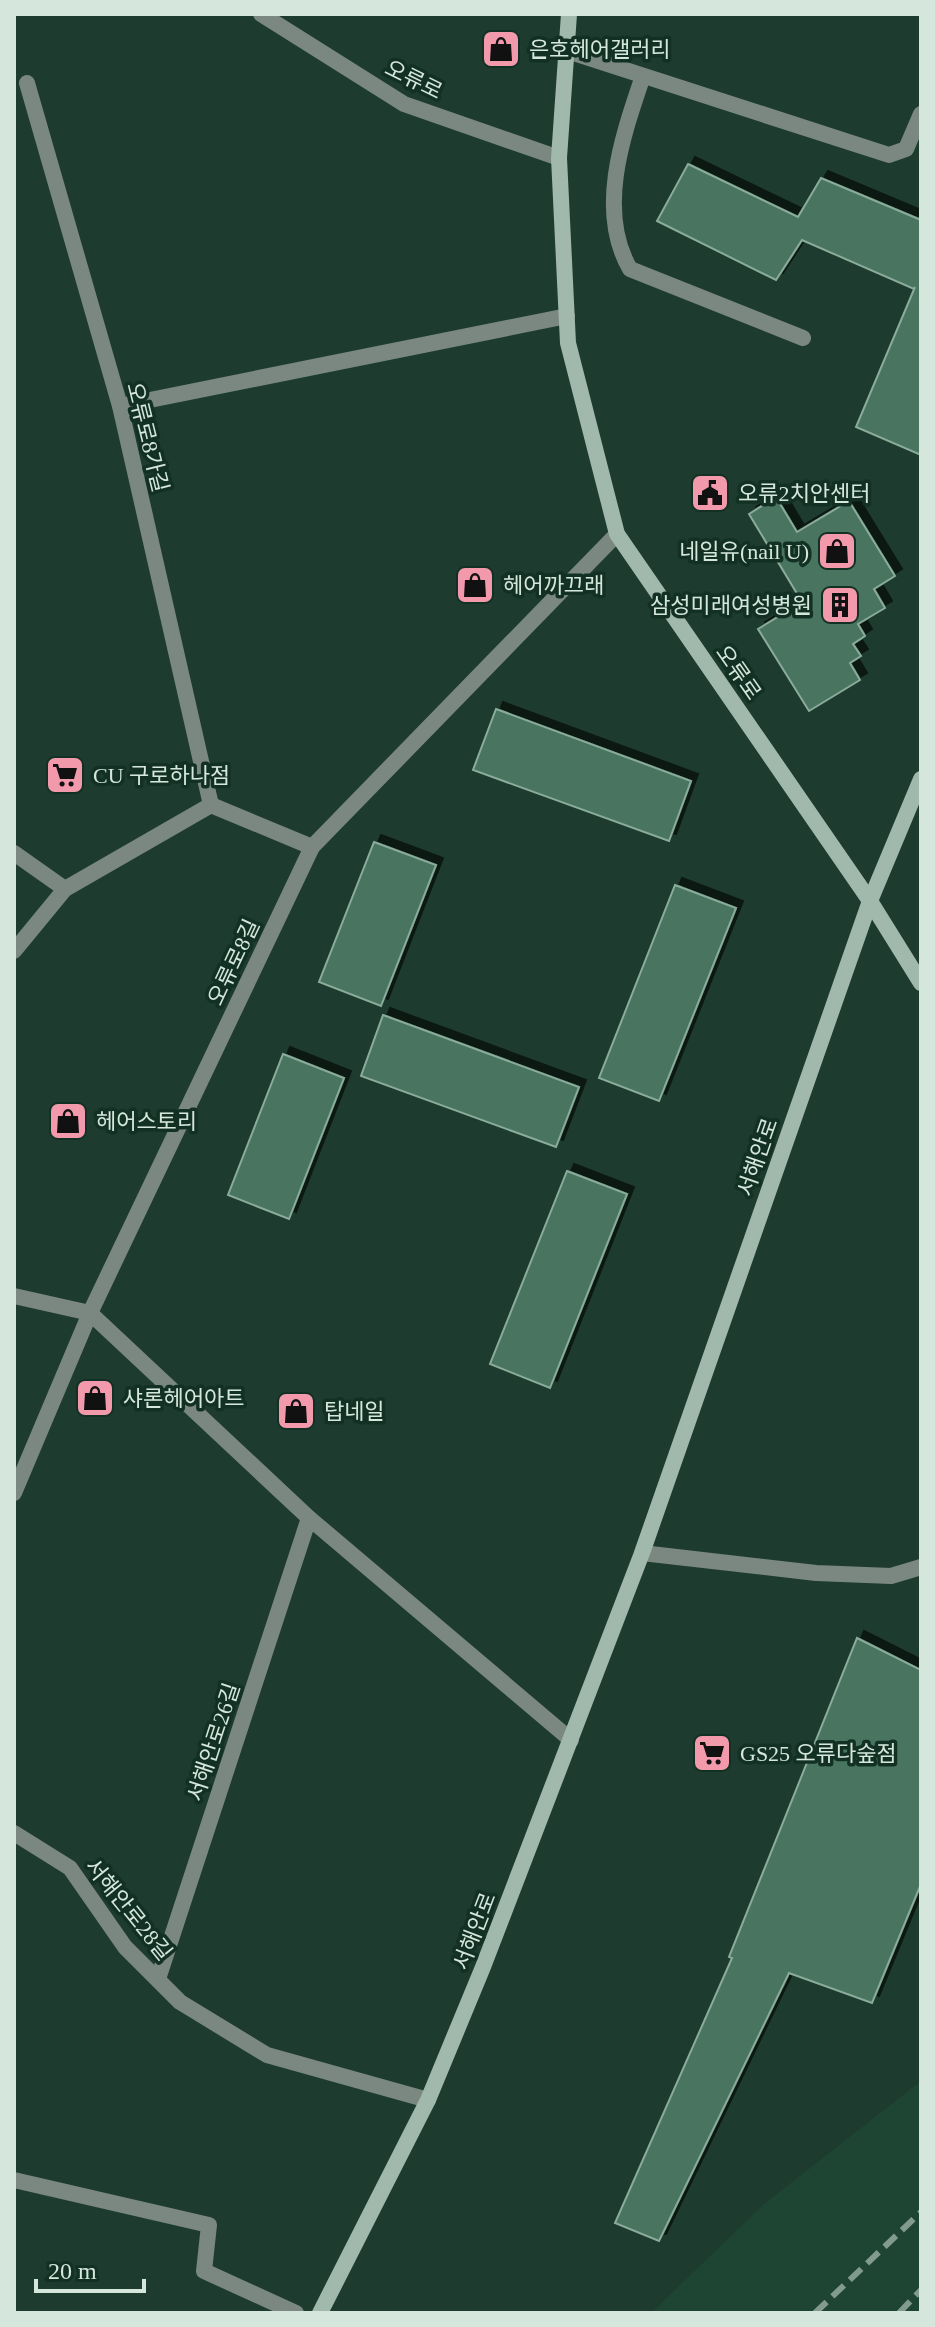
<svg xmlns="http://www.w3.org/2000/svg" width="935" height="2327" viewBox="0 0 935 2327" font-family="'Times New Roman','Noto Sans KR',serif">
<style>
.built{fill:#1e4534}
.building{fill:#4a7460;stroke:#8aac9b;stroke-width:2;filter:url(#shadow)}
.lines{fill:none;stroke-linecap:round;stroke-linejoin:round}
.lane{stroke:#7a8881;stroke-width:16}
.street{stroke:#7a8881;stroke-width:16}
.secondary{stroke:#a1b8ac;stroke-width:16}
.rail{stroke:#839a8f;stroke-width:6;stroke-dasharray:16 8;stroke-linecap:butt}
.labels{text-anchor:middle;stroke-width:7;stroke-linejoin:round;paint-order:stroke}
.poi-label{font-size:22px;fill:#d5e6dd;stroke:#123124;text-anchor:start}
.street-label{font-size:22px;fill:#d5e6dd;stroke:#123124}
</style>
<defs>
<filter id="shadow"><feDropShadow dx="7" dy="-7" stdDeviation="0" flood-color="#0009"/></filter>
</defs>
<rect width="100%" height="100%" fill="#1d3b2e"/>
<!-- built -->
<path class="built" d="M921,2081V2313H651L764,2204Z"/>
<!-- building -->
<g class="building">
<path d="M688,164L798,217L821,178L921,220V455L856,427L915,287L914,289L802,240L776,280L657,221Z"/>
<path d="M776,497L797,532L849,501L895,576L874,589L885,608L858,624L865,636L853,644L861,656L850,663L860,680L809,711L758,629L802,602L749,514Z"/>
<path d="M496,709L691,781L669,841L473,770Z"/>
<path d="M374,842L436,865L381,1006L319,982Z"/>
<path d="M675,885L736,908L659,1101L599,1078Z"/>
<path d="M383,1015L579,1087L556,1147L361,1076Z"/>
<path d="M283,1054L344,1078L289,1219L228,1195Z"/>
<path d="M567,1171L627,1194L550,1388L490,1364Z"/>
<path d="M857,1638L921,1670V1884L872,2003L789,1973L659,2241L615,2223L732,1958L729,1957Z"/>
</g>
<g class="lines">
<!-- lane -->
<g class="lane">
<path d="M567,51L889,155L906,149L921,114"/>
<path d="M643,76C623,135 596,210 630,269L803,338"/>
</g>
<!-- street -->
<g class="street">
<path d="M261,14L404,104L559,158"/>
<path d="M27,83L120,406L211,805"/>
<path d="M120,406L567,316"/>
<path d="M14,853L65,889"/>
<path d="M14,951L65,889L211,805L312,847"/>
<path d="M14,1296L90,1313"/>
<path d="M90,1313L309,1518L571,1740"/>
<path d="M14,1493L90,1313L312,847L617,534"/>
<path d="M642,1553L816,1573L891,1576L921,1567"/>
<path d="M14,1833L70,1868L125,1947L180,2002L267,2055L428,2100"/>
<path d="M158,1979L309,1518"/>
<path d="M14,2180L209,2225L204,2271L296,2313"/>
</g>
<!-- secondary -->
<g class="secondary">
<path d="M569,14L559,158L568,343L617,534L870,901L921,983"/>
<path d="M320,2313L428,2100L483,1967L642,1553L870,901L921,779"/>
</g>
<!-- rail -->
<g class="rail">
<path d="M815,2313L921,2212"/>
<path d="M899,2313L921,2290"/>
</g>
</g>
<!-- icons -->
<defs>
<g id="shop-square" transform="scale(2)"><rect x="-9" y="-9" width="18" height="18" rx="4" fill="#f29aac" stroke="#123124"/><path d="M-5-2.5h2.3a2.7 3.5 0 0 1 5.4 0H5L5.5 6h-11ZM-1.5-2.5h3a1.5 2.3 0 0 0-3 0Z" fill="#111"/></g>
<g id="civic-square" transform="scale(2)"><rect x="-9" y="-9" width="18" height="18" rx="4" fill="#f29aac" stroke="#123124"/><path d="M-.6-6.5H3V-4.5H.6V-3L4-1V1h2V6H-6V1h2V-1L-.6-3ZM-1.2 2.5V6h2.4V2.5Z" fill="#111"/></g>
<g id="building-square" transform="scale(2)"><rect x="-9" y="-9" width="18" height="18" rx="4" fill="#f29aac" stroke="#123124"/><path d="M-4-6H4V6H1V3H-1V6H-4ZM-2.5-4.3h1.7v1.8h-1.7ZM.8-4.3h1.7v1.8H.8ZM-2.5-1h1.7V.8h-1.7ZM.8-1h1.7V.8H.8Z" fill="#111"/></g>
<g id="supermarket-square" transform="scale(2)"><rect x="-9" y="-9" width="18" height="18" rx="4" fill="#f29aac" stroke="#123124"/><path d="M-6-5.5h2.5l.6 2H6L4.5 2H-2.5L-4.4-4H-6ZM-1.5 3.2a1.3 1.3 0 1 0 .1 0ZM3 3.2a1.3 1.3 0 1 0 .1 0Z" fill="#111"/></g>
</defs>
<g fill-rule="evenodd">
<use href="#shop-square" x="501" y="49"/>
<use href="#civic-square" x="710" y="493"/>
<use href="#shop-square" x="837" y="551"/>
<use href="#shop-square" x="475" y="585"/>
<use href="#building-square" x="840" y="605"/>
<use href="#supermarket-square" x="65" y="775"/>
<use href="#shop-square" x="68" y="1121"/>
<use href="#shop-square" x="95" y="1398"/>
<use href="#shop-square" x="296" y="1411"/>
<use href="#supermarket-square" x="712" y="1753"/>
</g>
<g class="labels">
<!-- poi labels -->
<g class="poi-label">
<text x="529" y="57">은호헤어갤러리</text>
<text x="738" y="501">오류2치안센터</text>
<text x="809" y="559" text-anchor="end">네일유(nail U)</text>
<text x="503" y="593">헤어까끄래</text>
<text x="812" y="613" text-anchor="end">삼성미래여성병원</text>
<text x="93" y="783">CU 구로하나점</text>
<text x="96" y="1129">헤어스토리</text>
<text x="123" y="1406">샤론헤어아트</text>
<text x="324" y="1419">탑네일</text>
<text x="740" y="1761">GS25 오류다숲점</text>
</g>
<!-- street labels -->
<g class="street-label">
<text transform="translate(414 79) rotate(26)" y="8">오류로</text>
<text transform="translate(148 437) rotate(76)" y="8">오류로8가길</text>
<text transform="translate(739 672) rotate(55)" y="8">오류로</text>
<text transform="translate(233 962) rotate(-65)" y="8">오류로8길</text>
<text transform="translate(757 1157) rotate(-71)" y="8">서해안로</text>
<text transform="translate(213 1742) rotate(-72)" y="8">서해안로26길</text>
<text transform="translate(129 1909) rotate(51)" y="8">서해안로28길</text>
<text transform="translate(474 1931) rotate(-69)" y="8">서해안로</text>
</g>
</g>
<!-- border -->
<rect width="935" height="2327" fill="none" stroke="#d5e6dd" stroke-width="32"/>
<!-- scale -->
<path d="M36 2279v12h108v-12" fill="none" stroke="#d5e6dd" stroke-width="4"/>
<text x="48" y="2279" font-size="24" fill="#d5e6dd" stroke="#123124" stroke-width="6" paint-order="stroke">20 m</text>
</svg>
